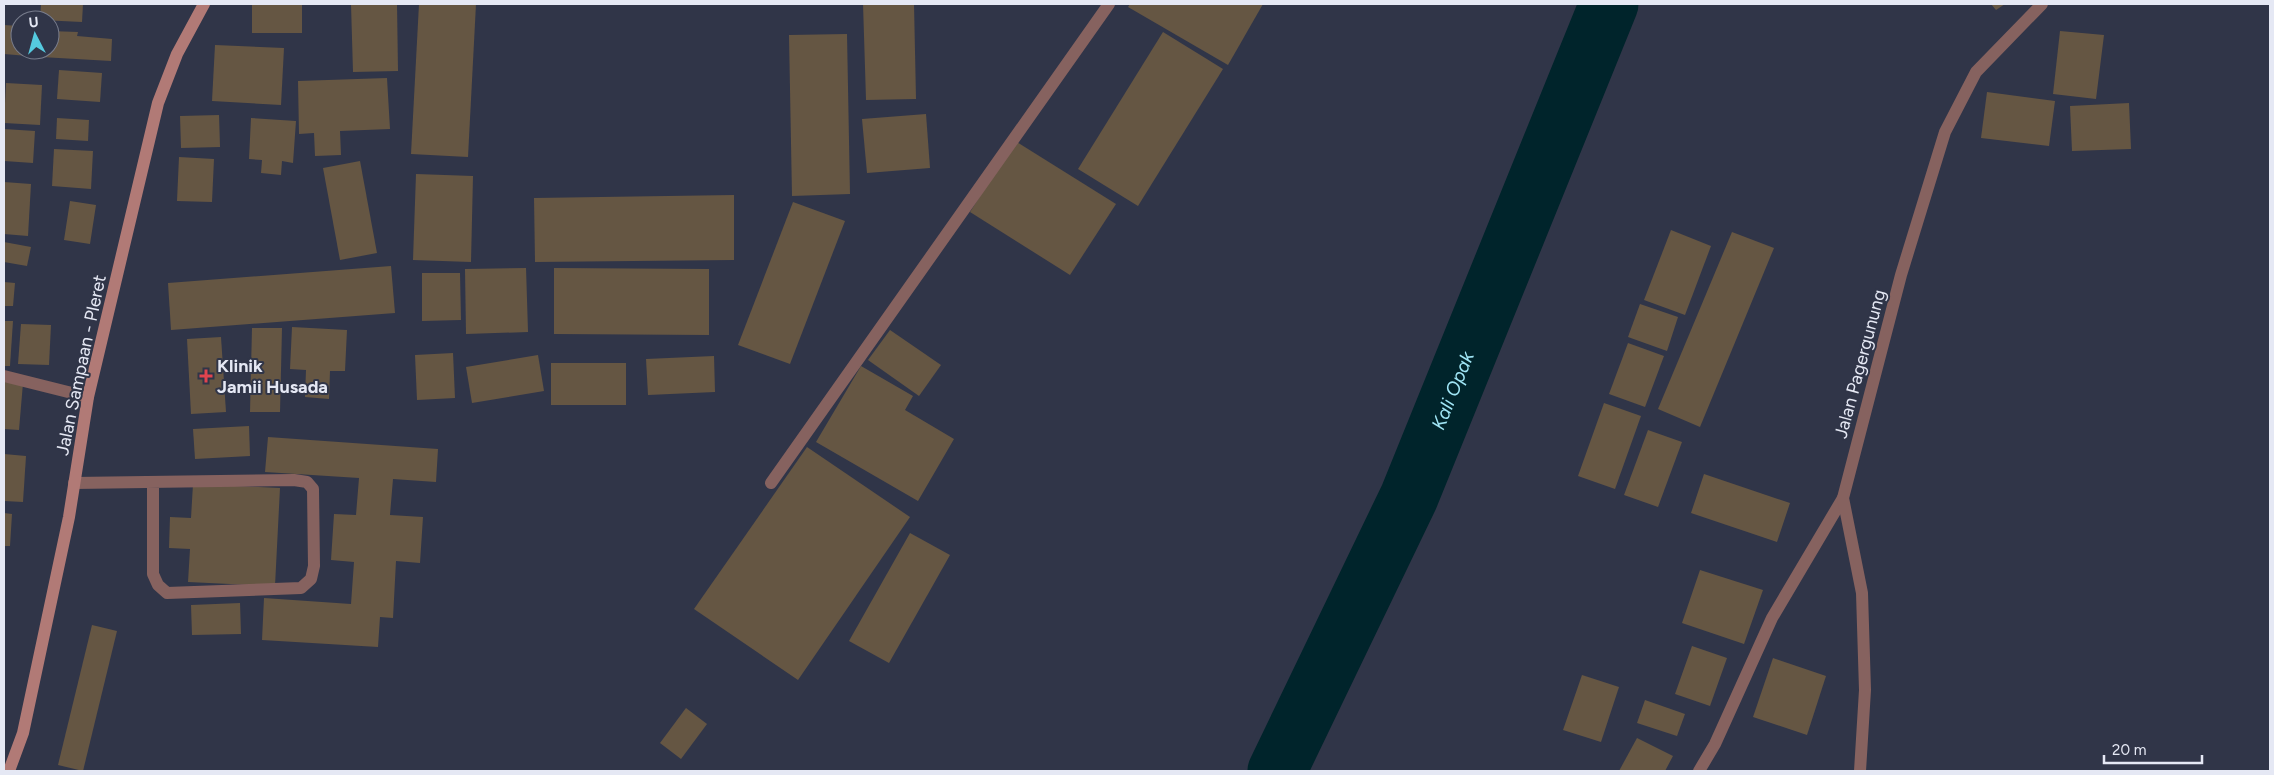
<svg xmlns="http://www.w3.org/2000/svg" width="2274" height="775" viewBox="0 0 2274 775" font-family="Figtree,sans-serif">
<style>
.lines{fill:none;stroke-linecap:round;stroke-linejoin:round}
.river{stroke:#00242b;stroke-width:59}
.building{fill:#655643}
.lane{stroke:#86625f;stroke-width:12}
.street{stroke:#86625f;stroke-width:12}
.secondary{stroke:#b17a76;stroke-width:12}
.health-dot{fill:#e0444e;stroke:#303548;stroke-width:2}
.labels{text-anchor:middle;stroke-width:4;stroke-linejoin:round;paint-order:stroke}
.street-label{font-size:18px;fill:#e5e8f4;stroke:#303548}
.poi-label{font-size:18px;font-weight:bold;fill:#e5e8f4;stroke:#303548;text-anchor:start}
.water-label{font-size:19px;font-style:italic;fill:#a0e6f6;stroke:#303548}
</style>
<rect width="100%" height="100%" fill="#303548"/>
<g class="lines">
<!-- river -->
<path class="river" id="s1" d="M1277,771L1409,497L1609,4"/>
</g>
<!-- building -->
<g class="building">
<path d="M41,4H83L82,22L40,20Z"/>
<rect x="252" y="4" width="50" height="29"/>
<path d="M351,4H397L398,71L353,72Z"/>
<path d="M419,4H476L468,157L411,154Z"/>
<path d="M863,4H914L916,99L866,100Z"/>
<path d="M1130,4H1263L1228,65L1128,7Z"/>
<path d="M1991,4H2005L1996,10Z"/>
<path d="M4,25L20,26V50H29L28,56L4,54Z"/>
<path d="M50,31L78,32L77,36L112,39L111,61L41,57V50H50Z"/>
<path d="M2060,31L2104,35L2096,99L2053,94Z"/>
<path d="M1163,32L1223,69L1138,206L1078,169Z"/>
<path d="M847,34L850,194L792,196L789,35Z"/>
<path d="M215,45L284,48L281,105L212,101Z"/>
<path d="M59,70L102,73L100,102L57,99Z"/>
<path d="M387,78L390,129L340,131L341,155L315,156L314,133L299,134L298,81Z"/>
<path d="M6,83L42,85L40,125L4,123Z"/>
<path d="M1987,92L2055,101L2049,146L1981,138Z"/>
<path d="M2129,103L2131,149L2072,151L2070,106Z"/>
<path d="M926,114L930,168L867,173L862,119Z"/>
<path d="M219,115L220,147L181,148L180,116Z"/>
<path d="M57,118L89,120L88,141L56,139Z"/>
<path d="M251,118L296,121L293,163L282,161L281,175L261,173L262,160L249,159Z"/>
<path d="M4,129L35,131L33,163L4,161Z"/>
<path d="M1015,141L1116,204L1070,275L970,212Z"/>
<path d="M54,149L93,151L91,189L52,186Z"/>
<path d="M179,157L214,159L212,202L177,201Z"/>
<path d="M360,161L377,253L340,260L323,168Z"/>
<path d="M416,174L473,176L471,262L413,260Z"/>
<path d="M4,182L31,184L28,236L4,234Z"/>
<path d="M734,195V260L535,262L534,198Z"/>
<path d="M70,201L96,205L90,244L64,240Z"/>
<path d="M793,202L845,221L790,364L738,345Z"/>
<path d="M1671,230L1711,246L1685,315L1644,300Z"/>
<path d="M1732,232L1774,248L1700,427L1658,409Z"/>
<path d="M4,242L31,247L27,266L4,262Z"/>
<path d="M391,266L395,313L171,330L168,283Z"/>
<path d="M526,268L528,332L466,334L465,269Z"/>
<path d="M554,268L709,269V335L554,334Z"/>
<path d="M422,273H460L461,320L422,321Z"/>
<path d="M4,282L15,283L13,306H4Z"/>
<path d="M1640,304L1678,317L1667,351L1628,337Z"/>
<path d="M4,321H13L10,366H4Z"/>
<path d="M21,324L51,325L49,365L18,364Z"/>
<path d="M292,327L347,330L345,371H330L329,399L305,397L306,370L290,369Z"/>
<path d="M252,328H282L280,412H250Z"/>
<path d="M890,330L941,365L919,396L868,360Z"/>
<path d="M221,337L226,412L191,414L187,339Z"/>
<path d="M1628,343L1664,356L1645,407L1609,394Z"/>
<path d="M453,353L455,398L417,400L415,355Z"/>
<path d="M538,355L544,391L472,403L466,367Z"/>
<path d="M714,356L715,392L648,395L646,359Z"/>
<rect x="551" y="363" width="75" height="42"/>
<path d="M861,366L913,396L905,410L954,439L918,501L816,442Z"/>
<path d="M4,382L23,383L19,430L4,429Z"/>
<path d="M1604,403L1641,416L1615,489L1578,476Z"/>
<path d="M249,426L250,456L195,459L193,429Z"/>
<path d="M1648,430L1682,442L1658,507L1624,495Z"/>
<path d="M268,437L438,449L436,482L393,479L390,515L423,517L420,563L396,561L393,618L380,617L378,647L262,640L264,598L351,604L354,562L331,560L334,514L356,515L359,478L265,472Z"/>
<path d="M807,447L910,517L798,680L694,609Z"/>
<path d="M4,454L26,456L23,502L4,501Z"/>
<path d="M1704,474L1790,503L1777,542L1691,513Z"/>
<path d="M193,484L280,488L275,586L188,582L190,549L169,548L170,517L191,518Z"/>
<path d="M4,513L12,514L10,546H4Z"/>
<path d="M910,533L950,555L889,663L849,641Z"/>
<path d="M1700,570L1763,590L1744,644L1682,623Z"/>
<path d="M240,603L241,634L192,635L191,605Z"/>
<path d="M92,625L117,631L83,771L58,765Z"/>
<path d="M1692,646L1727,658L1710,706L1675,694Z"/>
<path d="M1773,658L1826,676L1807,735L1753,717Z"/>
<path d="M1582,675L1619,687L1601,742L1563,730Z"/>
<path d="M1645,700L1685,714L1677,736L1637,723Z"/>
<path d="M686,708L707,724L681,759L660,743Z"/>
<path d="M1637,738L1673,756L1665,771H1619Z"/>
</g>
<g class="lines">
<!-- lane -->
<path class="lane" d="M771,483L1109,4"/>
<!-- street -->
<g class="street">
<path d="M4,376L88,397"/>
<path d="M74,483L294,480L307,482L313,489L314,566L311,579L301,588L167,593L158,585L153,574V482"/>
<path d="M1699,771L1715,744L1772,618L1843,498"/>
<path d="M1860,771L1865,690L1862,593L1843,498L1901,275L1945,132L1976,72L2042,4"/>
</g>
<!-- secondary -->
<path class="secondary" d="M9,771L23,733L69,517L88,397L158,103L177,54L204,4"/>
</g>
<!-- markers -->
<path class="health-dot" d="M203.5 368.5h5v5h5v5h-5v5h-5v-5h-5v-5h5z"/>
<g class="labels">
<!-- street labels -->
<g class="street-label">
<text transform="translate(1860 364) rotate(-75)" y="6">Jalan Pagergunung</text>
<text transform="translate(81 365) rotate(-78)" y="6">Jalan Sampaan - Pleret</text>
</g>
<!-- poi labels -->
<g class="poi-label">
<text x="217" y="372">Klinik<tspan x="217" dy="21">Jamii Husada</tspan></text>
</g>
<!-- water labels -->
<g class="water-label">
<text dy="7" stroke="none"><textPath href="#s1" startOffset="419">Kali Opak</textPath></text>
</g>
</g>
<!-- border -->
<rect width="2274" height="775" fill="none" stroke="#e5e8f4" stroke-width="10"/>
<!-- north arrow -->
<g transform="translate(35 35) rotate(354)"><circle r="24" fill="#303548" stroke="#787d8d"/>
<path d="M0-4L9 19L0 12L-9 19Z" fill="#55cadf"/>
<text y="-8" font-size="14" font-weight="bold" text-anchor="middle" fill="#e5e8f4">U</text>
</g>
<!-- scale -->
<path d="M2104 755v8h98v-8" fill="none" stroke="#e5e8f4" stroke-width="2.5"/>
<text x="2112" y="755" font-size="15" fill="#e5e8f4" stroke="#303548" stroke-width="4" paint-order="stroke">20 m</text>
</svg>
